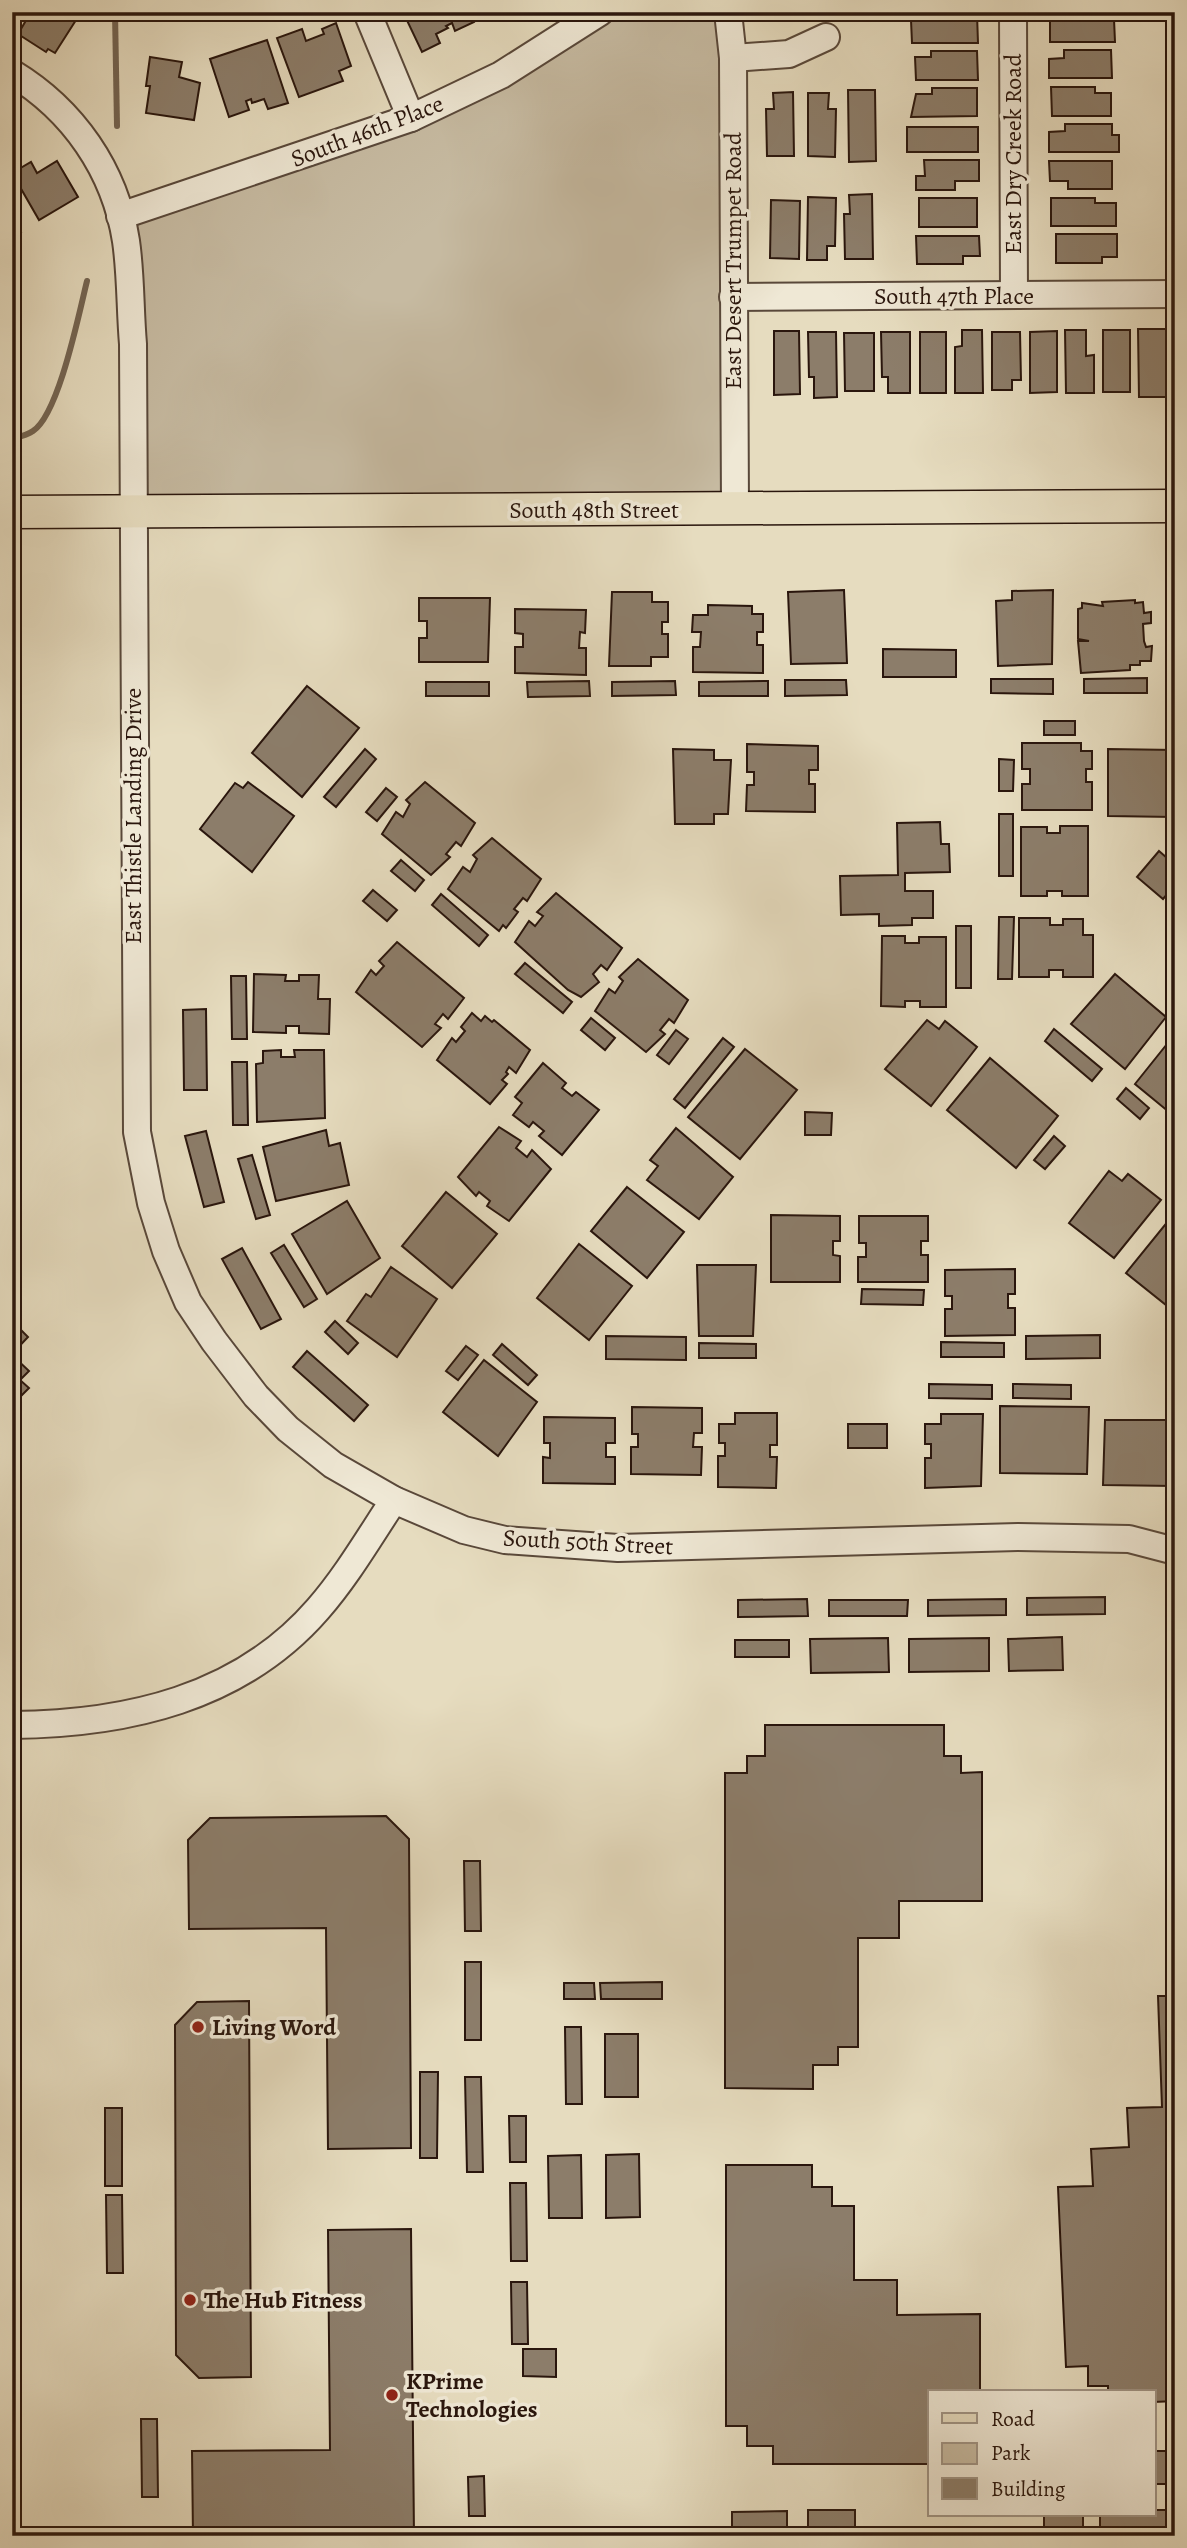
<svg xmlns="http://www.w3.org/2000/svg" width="1187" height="2548" viewBox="0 0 1187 2548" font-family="Alegreya,serif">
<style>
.green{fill:#c6baa1;stroke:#786857;stroke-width:2}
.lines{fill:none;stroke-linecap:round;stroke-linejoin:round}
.stream{stroke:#746553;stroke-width:6}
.building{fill:#8c7d6a;stroke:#2a160d;stroke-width:2}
.minor-casing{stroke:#59483a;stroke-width:30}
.major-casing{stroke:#2a160d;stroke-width:35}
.minor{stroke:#efe8d5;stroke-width:26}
.major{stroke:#e6dcbf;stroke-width:32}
.poi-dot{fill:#8f2418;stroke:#efe8d5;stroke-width:2.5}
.labels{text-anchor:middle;stroke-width:7;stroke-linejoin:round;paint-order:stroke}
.street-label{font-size:24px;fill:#2a160d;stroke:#efe8d5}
.poi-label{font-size:24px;font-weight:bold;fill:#2a160d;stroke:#efe8d5;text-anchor:start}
</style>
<rect width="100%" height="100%" fill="#e6dcbf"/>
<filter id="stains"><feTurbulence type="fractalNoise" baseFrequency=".00286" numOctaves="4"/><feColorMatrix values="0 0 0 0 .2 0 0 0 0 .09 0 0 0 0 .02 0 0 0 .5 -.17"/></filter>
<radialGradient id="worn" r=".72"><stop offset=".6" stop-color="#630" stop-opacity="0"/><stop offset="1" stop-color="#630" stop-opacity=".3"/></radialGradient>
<!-- green -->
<path class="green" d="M600,12H728L735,509L131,511L120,216L411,118Z"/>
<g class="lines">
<!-- stream -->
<g class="stream">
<path d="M115,12L117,126"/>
<path d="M12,439C19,437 27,435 33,431C59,414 79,313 87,281"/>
</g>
</g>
<!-- building -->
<g class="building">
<path d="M12,12H25L15,34L12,32Z"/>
<path d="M31,12H64L76,20L55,53L48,49L46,52L18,34Z"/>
<path d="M403,12H470L474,22L455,31L452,23L446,26L448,28L436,34L440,43L422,52Z"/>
<path d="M933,14H977L978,43H912L911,20H933Z"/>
<path d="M1050,14H1094V20L1114,19L1115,42H1050Z"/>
<path d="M336,23L351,66L339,71L343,81L299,97L277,38L302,29L306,41L324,34L322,29Z"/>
<path d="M267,40L288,103L268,109L264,99L252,103L251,99L246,101L249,110L229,117L210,59Z"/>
<path d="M1064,50H1111L1112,78H1049V59L1064,58Z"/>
<path d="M931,51H977L978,80H916L915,57H931Z"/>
<path d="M150,57L182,62L179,77L200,83L194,120L146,113L150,86H146Z"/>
<path d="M1051,87H1095V93H1111V116H1052Z"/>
<path d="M932,88H977V116L911,117L916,94H932Z"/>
<path d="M848,90H875L876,161L849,162Z"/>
<path d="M793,92L794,156H767L766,109H774L773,93Z"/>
<path d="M808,93H829L828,109H836L835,157L808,156Z"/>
<path d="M1065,124H1112V135H1119V152H1049V132L1065,131Z"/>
<rect x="907" y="127" width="71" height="25"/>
<path d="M924,160H979V181H955V190H916V176H925Z"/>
<path d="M57,161L78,197L39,220L12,173L31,162L37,173Z"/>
<path d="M1049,161H1112V189H1068V181H1050Z"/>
<path d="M872,194L873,259H845L844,214H850L849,195Z"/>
<path d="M808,197L836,198L835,246H827V260H807Z"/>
<rect x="919" y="198" width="58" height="29"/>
<path d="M1051,198H1095V203H1116V226H1051Z"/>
<path d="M771,200L800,201L799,259L770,258Z"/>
<path d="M12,202L21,232L12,235Z"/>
<path d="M1056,234H1117V257H1102V263H1056Z"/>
<path d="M916,236H979L980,256H963V264H917Z"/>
<path d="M1138,329H1166V397H1139Z"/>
<path d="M962,330H982L983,393H955V347L962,346Z"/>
<path d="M1065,330H1086V356L1094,355V393H1066Z"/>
<rect x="1103" y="330" width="27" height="62"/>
<path d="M774,331H799L800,394L774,395Z"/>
<path d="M1057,331V392L1030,393V332Z"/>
<path d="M808,332H836L837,397L814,398V377H809Z"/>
<path d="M881,332H910V393H888V377H882Z"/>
<rect x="920" y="332" width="26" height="61"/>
<path d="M992,332H1020L1021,380H1012V390H992Z"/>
<path d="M844,333H874V391H845Z"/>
<path d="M844,590L847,663L791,664L788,592Z"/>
<path d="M1053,590L1052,664L998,666L996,601L1012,600V591Z"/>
<path d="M612,592H652V602H668V622H662V634H668V657H651V666H609Z"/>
<path d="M419,598H490L488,662H419V638H427V621H419Z"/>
<path d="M1135,600V603L1143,602L1144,613L1151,612V623L1143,624L1144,641L1146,647L1152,646L1151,661H1140V665H1130V670L1081,673L1078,641H1089L1078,639V609L1082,608V603L1103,606L1102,602Z"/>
<path d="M708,605L752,606V614H763V632H757V645H763V673L693,672V647H700L701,632H692L693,615H708Z"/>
<path d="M515,609L586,610L585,633L580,632L579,648H586V675L515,673V647H523V634L515,633Z"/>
<path d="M883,649L956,650V677H883Z"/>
<path d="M1147,678V693H1084V679Z"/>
<path d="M991,679H1053V694L991,693Z"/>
<path d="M785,680H846L847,695L785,696Z"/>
<path d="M589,681L590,696L528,697L527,682Z"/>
<path d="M675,681L676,695L612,696V682Z"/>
<path d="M768,681V696H699V682Z"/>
<rect x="426" y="682" width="63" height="14"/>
<path d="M307,686L359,728L302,797L252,753Z"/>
<rect x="1044" y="721" width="31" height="14"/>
<path d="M1022,743H1081V751H1092V769H1086V782H1092V810H1022V784H1030V769H1022Z"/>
<path d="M747,744L818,746V770H809V784H815V812L746,811L747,785H754V772H747Z"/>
<path d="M365,749L376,759L336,807L324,797Z"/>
<path d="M673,749L714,750V760H731L728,814H714V824H675Z"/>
<path d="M1108,749L1175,750L1174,817L1108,816Z"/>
<path d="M999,759L1014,760L1013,791H999Z"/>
<path d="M248,782L294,816L252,872L200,829L235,783L243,788Z"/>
<path d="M425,782L475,823L461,846L456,842L446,854L450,857L431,875L382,834L396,812L403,817L410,804L406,800Z"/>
<path d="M386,788L397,797L377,821L366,812Z"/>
<rect x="999" y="814" width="14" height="62"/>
<path d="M940,822L941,844H949L950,872L905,873V891H933V918H912V925L879,926V914L841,915L840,876L898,875L897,823Z"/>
<path d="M1060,826H1088V896H1062V891H1047V896H1021V827H1047V833H1060Z"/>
<path d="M492,838L541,879L527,901L523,898L514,909L518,912L506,928L503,925L499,931L448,889L463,867L470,872L477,859L473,855Z"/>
<path d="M1159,851L1175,865V885L1163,899L1137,877Z"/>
<path d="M401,860L424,880L415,891L391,871Z"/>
<path d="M373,890L397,910L387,921L363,901Z"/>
<path d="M556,893L622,948L607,970L601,965L593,974L599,982L581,997L568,990L515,942L529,921L535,926L543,916L537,912Z"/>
<path d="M441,894L488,935L479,946L432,905Z"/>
<path d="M999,917H1014L1012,979H998Z"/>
<path d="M1019,918H1050V925H1063V919H1083V935H1093V977H1063V970H1049V977H1019Z"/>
<rect x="956" y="926" width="15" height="62"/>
<path d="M882,936H905V943H919V937H946V1007H920V1001H905V1007L881,1006Z"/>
<path d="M397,942L464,998L448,1019L443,1014L435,1024L441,1028L422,1047L356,992L371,970L376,975L384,966L379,961Z"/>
<path d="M638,959L688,1000L674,1023L669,1019L660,1030L665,1034L646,1052L595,1011L609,989L615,993L623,981L619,977Z"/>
<path d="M525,963L572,1002L563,1013L515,974Z"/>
<path d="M254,974L286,975L285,981H299V975H319L318,999H330L329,1034L299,1033V1026H286V1033L253,1032Z"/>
<path d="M1115,974L1166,1017L1125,1069L1071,1024Z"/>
<path d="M231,976H246L247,1039H232Z"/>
<path d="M206,1009L207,1090H184L183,1010Z"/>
<path d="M472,1013L481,1021L485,1016L492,1022L494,1020L530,1050L516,1073L509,1067L506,1072L508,1074L502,1080L507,1084L490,1104L437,1060L452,1038L456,1042L465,1031L461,1027Z"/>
<path d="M591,1018L615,1038L605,1050L581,1030Z"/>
<path d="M927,1020L939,1029L945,1021L977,1047L931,1106L885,1069Z"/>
<path d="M1054,1029L1102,1069L1092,1081L1045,1041Z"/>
<path d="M676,1030L688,1039L669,1064L657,1055Z"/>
<path d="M1175,1034V1117L1135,1084Z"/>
<path d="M723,1038L734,1047L685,1108L674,1099Z"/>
<path d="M745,1049L797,1090L740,1159L688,1117Z"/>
<path d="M281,1050V1057H295L294,1050H324L325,1118L257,1122L256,1064L263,1063V1051Z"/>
<path d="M990,1058L1058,1116L1016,1168L947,1110Z"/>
<path d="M232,1062H247L248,1125H233Z"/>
<path d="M543,1063L566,1083L562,1088L572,1096L576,1092L599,1110L562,1155L539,1136L544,1131L533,1122L529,1127L513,1115L522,1103L515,1097Z"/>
<path d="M1126,1088L1149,1108L1140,1119L1117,1099Z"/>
<path d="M805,1112L832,1113L831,1135H805Z"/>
<path d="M499,1127L521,1141L516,1148L527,1157L532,1150L551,1169L509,1221L487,1206L490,1201L479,1192L476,1196L458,1177Z"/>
<path d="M676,1128L733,1177L699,1219L647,1180L658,1166L650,1160Z"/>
<path d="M326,1130L329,1146L340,1143L349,1185L276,1201L263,1147Z"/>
<path d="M206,1131L224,1202L204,1207L185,1136Z"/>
<path d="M1054,1136L1065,1146L1045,1169L1034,1160Z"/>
<path d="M252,1155L270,1215L256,1219L238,1159Z"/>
<path d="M1109,1171L1122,1181L1128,1174L1161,1200L1114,1258L1069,1223Z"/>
<path d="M627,1187L684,1232L647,1278L591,1231Z"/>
<path d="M446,1192L497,1234L452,1288L402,1246Z"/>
<path d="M347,1201L380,1258L327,1294L292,1234Z"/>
<path d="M771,1215L840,1216V1241H833V1255L840,1256V1282H771Z"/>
<path d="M1173,1215L1175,1304L1171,1309L1126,1273Z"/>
<path d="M859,1216H928V1241H921V1255H928V1282H858V1257H866V1243H859Z"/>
<path d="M579,1244L632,1286L589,1340L537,1298Z"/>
<path d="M284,1245L317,1299L304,1307L271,1253Z"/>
<path d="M242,1248L281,1319L261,1329L222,1259Z"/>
<path d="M697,1265H756L753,1336H699Z"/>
<path d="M391,1267L437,1299L397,1357L347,1321L366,1294L371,1297Z"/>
<path d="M1015,1269V1294H1008V1308H1015V1335L945,1336V1309H952V1296H945V1270Z"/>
<path d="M862,1289L924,1290L923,1305L861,1304Z"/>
<path d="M12,1321L28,1337L12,1354Z"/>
<path d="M335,1321L358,1343L348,1354L325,1332Z"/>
<path d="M1100,1335V1358L1026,1359V1336Z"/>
<path d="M606,1336L686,1337V1360L606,1359Z"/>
<path d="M941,1342L1004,1343V1357H941Z"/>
<path d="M699,1343L756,1344V1358H699Z"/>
<path d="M502,1344L537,1375L528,1385L493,1355Z"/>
<path d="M466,1346L478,1355L458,1380L446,1371Z"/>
<path d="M307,1351L368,1405L354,1421L293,1367Z"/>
<path d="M12,1355L29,1371L20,1380L29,1388L12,1405Z"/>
<path d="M484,1360L537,1402L498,1456L443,1412Z"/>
<path d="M929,1384L992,1385V1399L929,1398Z"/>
<path d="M1013,1384L1071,1385V1399L1013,1398Z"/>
<path d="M1000,1406L1089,1407L1087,1474L1000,1473Z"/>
<path d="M632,1407L702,1408V1433H694L693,1447H702L701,1475L631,1474V1447H638V1434H632Z"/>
<path d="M735,1413H777V1445H770V1457H777L776,1488L718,1487V1456H725V1443H719V1424H735Z"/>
<path d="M941,1414H983L981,1486L925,1488V1458H931V1444H925V1424H941Z"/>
<path d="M544,1417L615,1418V1443H606V1457H615V1484L543,1483V1457L550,1458V1443H544Z"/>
<path d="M1105,1420H1175L1174,1445H1166V1459L1174,1460L1173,1486L1103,1485Z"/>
<rect x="848" y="1424" width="39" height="24"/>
<path d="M1105,1597V1614L1027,1615V1598Z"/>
<path d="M807,1599L808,1616L738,1617V1600Z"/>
<path d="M1006,1599V1615L928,1616V1600Z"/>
<path d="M829,1600H908L907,1616H829Z"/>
<path d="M1062,1637L1063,1670L1009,1671L1008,1639Z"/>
<path d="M888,1638L889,1672L811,1673L810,1639Z"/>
<path d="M989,1638V1671L909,1672V1639Z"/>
<rect x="735" y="1640" width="54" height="17"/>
<path d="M765,1725H944V1756H961V1773L982,1772V1901H899V1938H858V2047H838V2065H813V2089L725,2088V1773H747V1756H765Z"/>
<path d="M386,1816L409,1839L411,2148L328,2149L326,1928L189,1929L188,1840L210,1818Z"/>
<path d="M464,1861H480L481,1931H465Z"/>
<rect x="465" y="1962" width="16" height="78"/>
<path d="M662,1982V1999H601L600,1983Z"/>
<path d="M564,1983H594L595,1999H564Z"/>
<path d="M1158,1996H1175V2401L1154,2402V2392H1108V2386H1088V2366L1066,2367L1058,2187L1093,2186L1091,2149L1129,2147L1127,2108L1162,2107Z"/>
<path d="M249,2001L251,2377L199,2378L176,2355L175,2025L197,2002Z"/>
<path d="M565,2027H581L582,2104H566Z"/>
<rect x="605" y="2034" width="33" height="63"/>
<path d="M420,2072H438L437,2158H420Z"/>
<path d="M465,2077H481L483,2172H467Z"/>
<rect x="105" y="2108" width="17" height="78"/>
<path d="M509,2116H526V2162H510Z"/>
<path d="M639,2154L640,2217L606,2218V2155Z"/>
<path d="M581,2155L582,2218H549L548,2156Z"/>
<path d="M726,2165H812V2187H832V2206H854V2280H897V2315L980,2314V2392H930V2464H773V2446H747V2426H726Z"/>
<path d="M510,2183H526L527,2261H511Z"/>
<path d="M106,2195H122L123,2273H107Z"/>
<path d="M411,2229L414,2536H193L192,2451L330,2450L328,2230Z"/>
<path d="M511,2282H527L528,2344H512Z"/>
<path d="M523,2349H556V2377L523,2376Z"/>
<path d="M141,2419H157L158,2497H142Z"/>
<rect x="1154" y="2451" width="21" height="33"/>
<path d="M484,2476L485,2516H469L468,2477Z"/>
<rect x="808" y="2510" width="47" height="26"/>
<path d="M1154,2510H1175V2536H1100V2515H1154Z"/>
<path d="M787,2511V2536H732V2512Z"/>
<rect x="1044" y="2515" width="39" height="21"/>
</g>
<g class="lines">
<!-- minor casing -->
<g class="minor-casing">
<g id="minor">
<path d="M367,12L411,118"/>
<path d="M728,12L733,58L735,509"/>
<path d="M1013,12L1014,295"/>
<path d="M733,58L789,54L826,37"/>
<path d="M12,73C73,110 115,170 126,241C131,275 130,310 133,344L137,1132L151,1203L166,1251L188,1302L214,1341L256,1396L288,1429L333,1465L394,1500L464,1530L505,1540L618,1548L1018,1537L1129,1539L1175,1551"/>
<path d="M120,216L411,118L501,75L600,12"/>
<path d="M733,297L1175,294"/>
<path d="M12,1725C126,1724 240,1699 318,1609C347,1576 370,1536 394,1500"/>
</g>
</g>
<!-- major casing -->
<g class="major-casing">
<path id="major" d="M12,512L1175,506"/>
</g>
<!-- minor -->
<use href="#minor" class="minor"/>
<!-- major -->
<use href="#major" class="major"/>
</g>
<!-- markers -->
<g class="poi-dot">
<circle cx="198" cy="2027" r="7"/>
<circle cx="190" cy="2300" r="7"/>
<circle cx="392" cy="2395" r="7"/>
</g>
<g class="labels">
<!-- street labels -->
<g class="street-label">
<text transform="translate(367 131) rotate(-21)" y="8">South 46th Place</text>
<text transform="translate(1013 154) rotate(-90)" y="8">East Dry Creek Road</text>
<text transform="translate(733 261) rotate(-90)" y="8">East Desert Trumpet Road</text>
<text x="954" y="304">South 47th Place</text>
<text x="594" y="518">South 48th Street</text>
<text transform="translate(133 816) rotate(-90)" y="8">East Thistle Landing Drive</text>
<text transform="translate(588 1542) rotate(3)" y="8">South 50th Street</text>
</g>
<!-- poi labels -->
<g class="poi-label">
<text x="212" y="2035">Living Word</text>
<text x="204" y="2308">The Hub Fitness</text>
<text x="406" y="2389">KPrime<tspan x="406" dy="28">Technologies</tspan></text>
</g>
</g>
<!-- margin -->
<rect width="1187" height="2548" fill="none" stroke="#e6dcbf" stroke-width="42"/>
<rect x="14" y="14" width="1159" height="2520" fill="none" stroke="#2a160d" stroke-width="3.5"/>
<rect x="21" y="21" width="1145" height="2506" fill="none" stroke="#2a160d" stroke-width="2"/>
<!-- legend -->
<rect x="928" y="2390" width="228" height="126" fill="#efe8d5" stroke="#a09485" stroke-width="2"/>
<rect x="942" y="2413" width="35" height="10" fill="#e6dcbf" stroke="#a09485" stroke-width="2"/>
<text x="991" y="2426" font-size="21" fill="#2a160d">Road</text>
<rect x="942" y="2443" width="35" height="21" fill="#c6baa1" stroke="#a09485" stroke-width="2"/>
<text x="991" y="2460" font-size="21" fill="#2a160d">Park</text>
<rect x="942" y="2478" width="35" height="21" fill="#8c7d6a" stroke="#a09485" stroke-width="2"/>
<text x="991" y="2496" font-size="21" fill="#2a160d">Building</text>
<rect width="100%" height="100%" filter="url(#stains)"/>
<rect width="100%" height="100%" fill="url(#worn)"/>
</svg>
